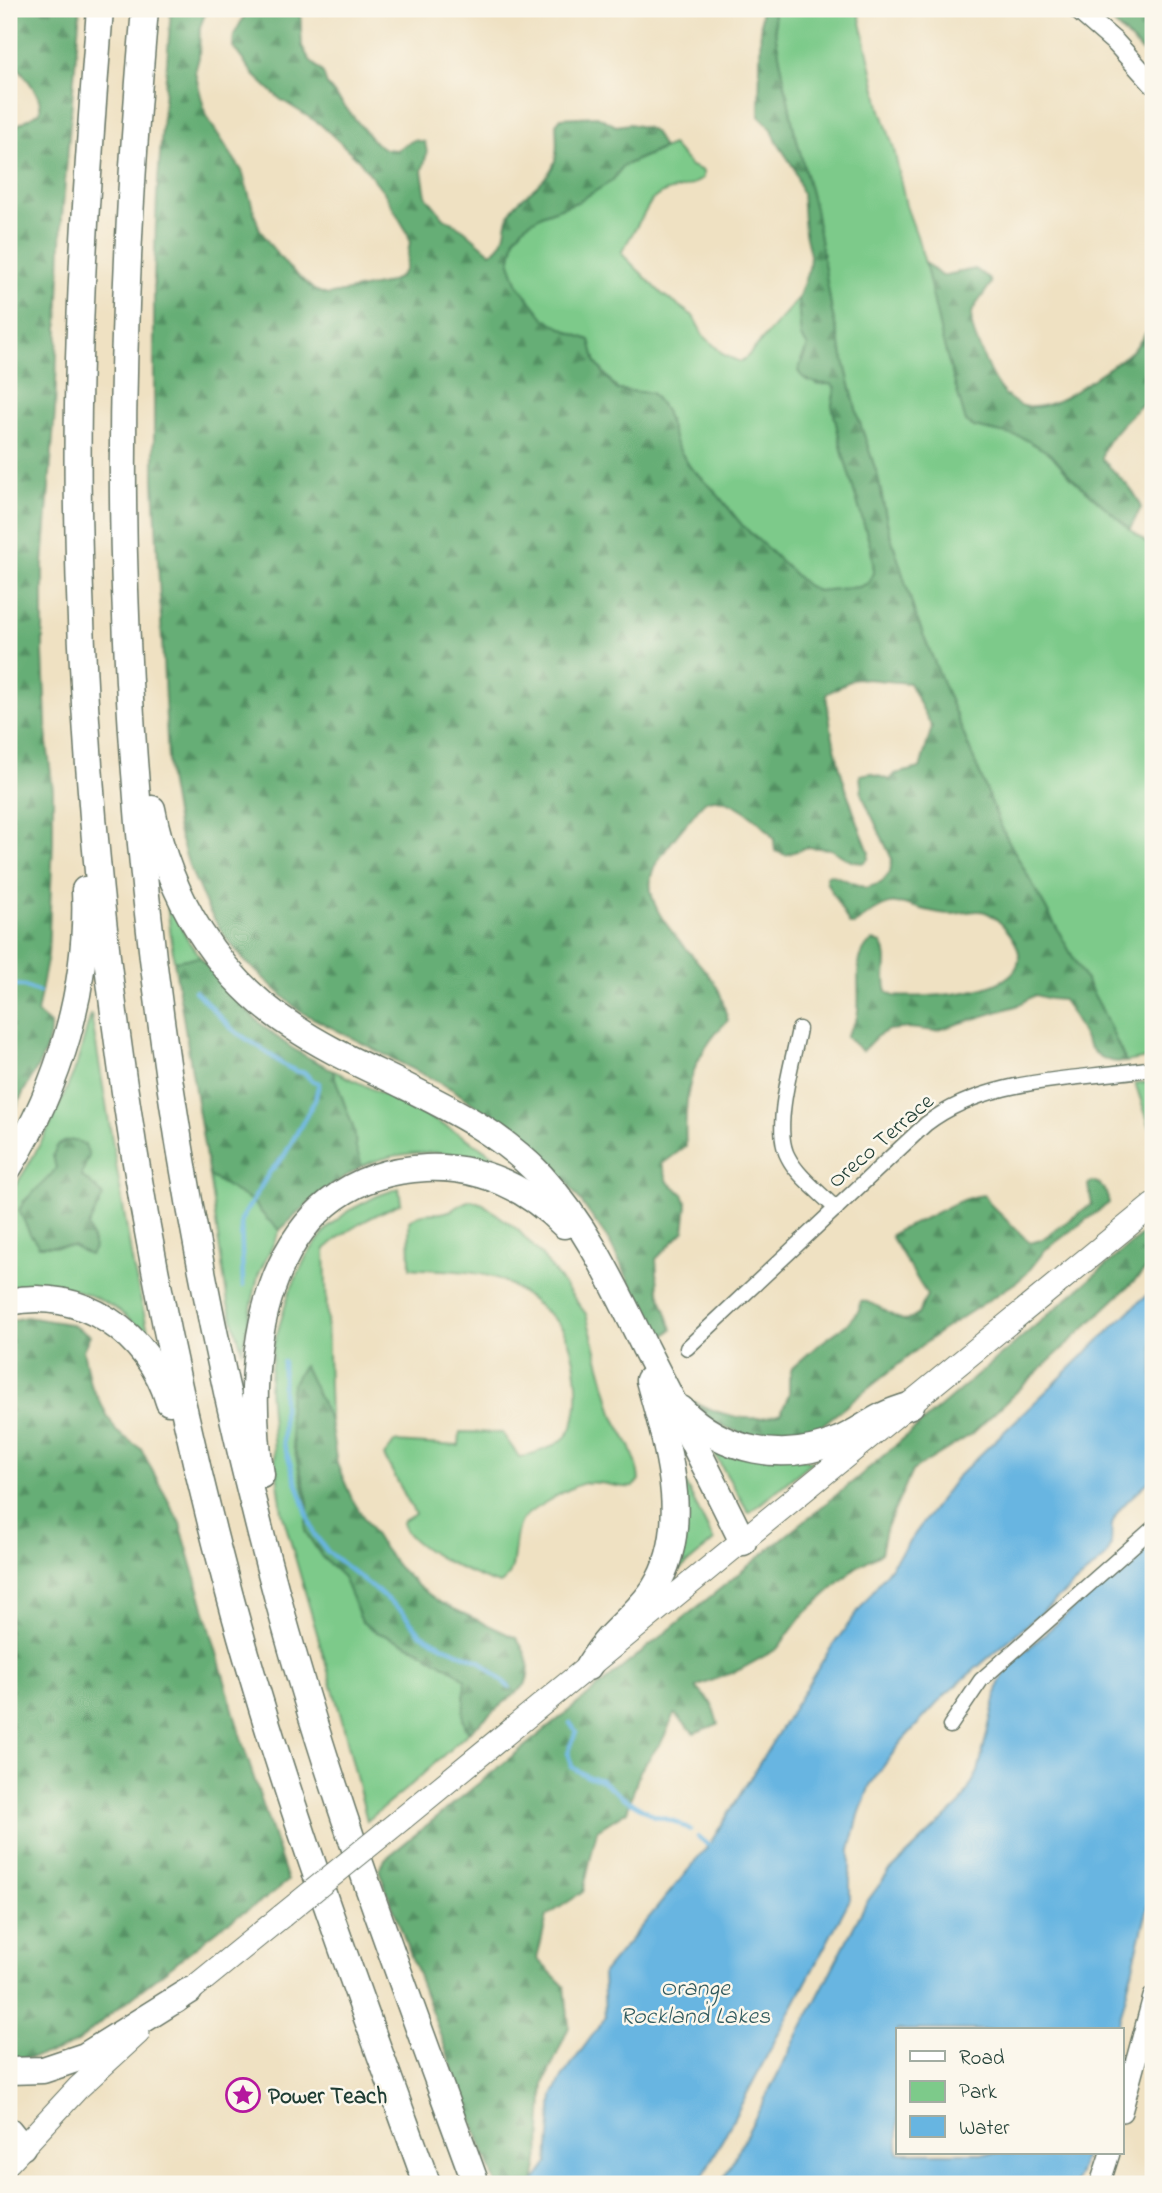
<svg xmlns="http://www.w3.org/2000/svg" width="1162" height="2193" viewBox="0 0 1162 2193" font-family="'Indie Flower',sans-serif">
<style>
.green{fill:#7dca8a;stroke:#4e845f;stroke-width:2;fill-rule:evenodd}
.forest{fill:url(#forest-firs);stroke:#427655;stroke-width:2}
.water{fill:#67b5e1;stroke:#43798a;stroke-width:2}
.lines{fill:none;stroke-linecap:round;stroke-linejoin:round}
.stream{stroke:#67b5e1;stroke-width:4.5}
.street-casing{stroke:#687666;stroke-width:17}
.secondary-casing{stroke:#687666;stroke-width:22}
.primary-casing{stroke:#687666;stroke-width:25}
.highway-casing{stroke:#687666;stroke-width:29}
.street{stroke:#fff;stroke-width:14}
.secondary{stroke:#fff;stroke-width:19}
.primary{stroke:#fff;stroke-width:23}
.highway{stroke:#fff;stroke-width:26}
.primary-bridge-casing{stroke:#687666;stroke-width:25;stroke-linecap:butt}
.primary-bridge{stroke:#fff;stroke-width:23}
.labels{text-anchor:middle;stroke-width:5;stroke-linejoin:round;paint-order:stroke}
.street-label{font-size:23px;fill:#1f3d34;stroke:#fbf7ec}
.poi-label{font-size:23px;font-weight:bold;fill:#1f3d34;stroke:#fbf7ec;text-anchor:start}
.water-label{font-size:24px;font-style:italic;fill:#315b5f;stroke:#fbf7ec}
</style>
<defs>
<pattern id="forest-firs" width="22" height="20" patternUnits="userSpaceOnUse" patternTransform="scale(1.75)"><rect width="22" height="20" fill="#66ae76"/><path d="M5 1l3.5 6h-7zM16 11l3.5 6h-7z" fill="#538f62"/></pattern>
</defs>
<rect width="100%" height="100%" fill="#fbf7ec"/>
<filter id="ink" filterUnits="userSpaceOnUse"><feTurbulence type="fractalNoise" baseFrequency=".0143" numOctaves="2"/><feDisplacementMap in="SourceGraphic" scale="14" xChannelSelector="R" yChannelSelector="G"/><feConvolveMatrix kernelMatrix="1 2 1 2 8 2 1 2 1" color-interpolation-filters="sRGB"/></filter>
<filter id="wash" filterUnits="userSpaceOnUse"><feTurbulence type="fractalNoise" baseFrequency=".00686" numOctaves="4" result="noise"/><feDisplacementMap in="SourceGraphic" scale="28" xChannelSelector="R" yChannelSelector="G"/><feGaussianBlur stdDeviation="1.57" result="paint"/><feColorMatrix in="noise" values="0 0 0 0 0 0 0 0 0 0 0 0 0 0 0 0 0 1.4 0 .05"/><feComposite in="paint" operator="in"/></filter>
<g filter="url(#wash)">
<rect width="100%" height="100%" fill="#efe1c2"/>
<!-- green -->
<g class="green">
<path d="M773,9H858L880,107L894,149L906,206L917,236L974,427L1021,437L1051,454L1072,478L1153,549V1057L1126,1062L1100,1006L1003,831L916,617L888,527L878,477L858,417L832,312L815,209L793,125L776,38Z"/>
<path d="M672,145L691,166L703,171V178C682,194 670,184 652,200L621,253L662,294L693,316L703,335L724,355L740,362L748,356L798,299L801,337L808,346L801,360L818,385L831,384L835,388L832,405L843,454L871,548L874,570L869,583L859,587L817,591L806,585L742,525L713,489L690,467L676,444L665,411L652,393L618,390L596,363L590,340L571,333L545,319L518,285L510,263L515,237L525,225L544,214L577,202L612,181L623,166Z"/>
<path d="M166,897L188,940L200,957L174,961Z"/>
<path d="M91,1014L133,1266L150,1339C113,1297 64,1278 9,1287V1196L29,1164L53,1120L76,1067ZM53,1155L88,1156L81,1175L88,1183L97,1188L100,1203L88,1226L93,1242L90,1255L73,1246L55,1247L23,1202L49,1179L56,1168Z"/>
<path d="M332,1070C395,1100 459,1128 515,1171C467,1150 411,1145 362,1166L356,1148L354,1130Z"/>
<path d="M1153,1082V1136L1135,1083Z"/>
<path d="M209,1176L252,1201L266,1218L280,1230L258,1276L242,1350L228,1304Z"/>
<path d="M399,1188L401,1203C373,1216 348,1228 325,1249L330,1421L304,1367L292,1384L290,1406L292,1441L308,1507L305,1531L322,1557L343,1577L362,1622L377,1632L414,1647L455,1671L465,1680L464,1727L469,1732L412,1784L367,1821L342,1720L282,1512L274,1451L269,1388L274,1344L289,1293L307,1255L327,1229L348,1211L377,1196Z"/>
<path d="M471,1200L483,1204L518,1230L542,1256L586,1314L614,1417L630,1446L637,1465L639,1480L633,1487C616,1489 602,1480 586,1483C575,1484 526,1512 521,1521C510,1540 520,1573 500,1584C478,1578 404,1546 402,1522L415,1514L384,1456L395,1442L459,1446L460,1432L502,1433L520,1458C536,1452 557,1448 568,1434C585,1412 577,1341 557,1322C546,1311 516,1286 501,1280C477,1269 437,1271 410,1268L409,1221C427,1208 434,1217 449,1211C457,1208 463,1202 471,1200Z"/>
<path d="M705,1438L813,1461L749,1513Z"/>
<path d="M678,1469L714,1541L671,1577Z"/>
</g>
<!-- forest -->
<g class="forest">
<path d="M9,9H80L62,217L55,411L43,564V654L47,743L53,790V841L48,955L37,1013L50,1024C52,1048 35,1071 24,1091C18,1103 13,1116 9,1128V130L40,112C44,89 12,68 9,49C6,36 9,21 9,9Z"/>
<path d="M171,9H207L200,27L199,57L195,72L206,116L242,171L259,228L270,245L287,266L314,290L327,295L384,284L398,278L405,270L410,242L408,234L384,192L358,159L320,124L280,99L254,75L233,47L234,35L248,9H300L302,46L309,59L323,73L327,85L373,141L385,149L396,150L414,140L425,142L427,153L422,171L426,196L443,217L464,230L491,253C510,241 502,227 511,211C516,202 524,197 531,191C558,169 558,159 556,124L561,118L597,116L616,126L630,124L647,128L655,133L663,148L623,166L612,181L577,202L544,214L525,225L515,237L510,263L518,285L545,319L571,333L590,340L596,363L617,390L651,393L665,411L676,444L690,467L713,489L742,525L806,585L817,591L859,587L869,583L874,570L871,548L843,454L832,405L835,388L831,384C818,383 805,384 798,371L808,346L801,337L798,299L809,268L810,255L805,233L802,194L794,168L777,142L772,129L759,116L761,11L763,9H773L776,38L793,125L815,209L832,312L858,417L878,477L888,527L916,617L1003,831L1100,1006L1126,1062C1083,1065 1084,1026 1063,1000L1050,999L1035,995L1016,1006L935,1031L909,1028L888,1030L877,1036L862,1051L846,1036C850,1030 855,1024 857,1017C863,993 849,957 872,941L882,943C891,965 881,974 887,992L894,996C922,998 1043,996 1015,942C1009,931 996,916 985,912C975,908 959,915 948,914C897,909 903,887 854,925H850L826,881V876L830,874L866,888L881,883L890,872L892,859L862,795L860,775L871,773L889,780L895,774L920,768L932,727L909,683L855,678L826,694C833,753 847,798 869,852L868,859L862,863L851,861L830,849L807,847L786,855L775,851C775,850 774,842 774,840C767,824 725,791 706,801C703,803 701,806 698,809C687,824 660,853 653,870C637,913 700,955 718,989C723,998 724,1010 728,1020C690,1058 683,1094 686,1146L662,1164L668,1182L683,1194L687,1205L684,1231L656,1259L658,1289L672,1329L659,1341L609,1241L564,1178L531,1145L452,1089L299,1011L244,960L225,937L208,909L189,866L178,831L169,779L154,482V277L157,195Z"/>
<path d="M1099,9H1153V62Z"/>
<path d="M925,262L941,276L975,269L989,278L991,283C986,292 978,301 973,310C967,326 980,346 985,361C1011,426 1047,413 1094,378C1106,369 1121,361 1133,350C1141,343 1144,332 1153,325V394C1140,407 1100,440 1102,459L1128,486L1137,498L1141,508L1130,529L1072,478L1051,454L1021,437L974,427L966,422L942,339Z"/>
<path d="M200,957C226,989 254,1022 289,1046C302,1055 318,1062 332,1070L354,1130L356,1148L362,1166L321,1192L280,1230L266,1218L252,1201L209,1176L174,961Z"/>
<path d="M76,1140L85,1145L89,1156L81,1175C88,1183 97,1187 103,1196L88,1226L94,1248L90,1255L73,1246H39L30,1234L19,1210C27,1194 46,1184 56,1168L53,1155L57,1146L66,1141Z"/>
<path d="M1092,1182C1103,1181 1107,1194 1109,1203L1045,1250L1027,1273L1018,1281L938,1333L821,1426C786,1444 745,1440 712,1420C705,1415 698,1407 692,1401C720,1415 751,1425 781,1413L789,1395V1379L792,1368L817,1346L846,1325L859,1310L860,1301C878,1301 888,1317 906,1321L919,1313L927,1295L891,1236C898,1228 906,1228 915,1223C939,1213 959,1197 985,1195L991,1205L1030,1243L1041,1240L1092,1204L1088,1185Z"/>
<path d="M1153,1225V1263L972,1434L912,1471L886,1529L881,1553L855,1568L802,1616L777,1649L741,1669L696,1687L712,1704L718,1724L694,1733L675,1714L663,1739L640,1771L627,1811L597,1830L583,1892L547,1916L537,1959L565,1987L569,2027L544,2083L540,2149L534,2183L496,2184L379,1870L385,1859L855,1480Z"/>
<path d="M26,1317L70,1324L90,1335L83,1350L90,1384L116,1431L141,1449L180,1523L244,1748L288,1881L265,1899L225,1924L103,2020L78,2042L55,2052L24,2059L9,2057V1321Z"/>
<path d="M304,1366L330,1421L337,1464L352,1499L379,1542L398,1567L419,1587L441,1603L516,1638C527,1653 533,1668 525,1685L469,1732L463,1721L465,1680L455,1671L414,1647L377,1632L362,1622L343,1577L322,1557L305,1531C306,1522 309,1512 308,1503C302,1461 270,1404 304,1366Z"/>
</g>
<!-- water -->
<g class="water">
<path d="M1153,1291V1478C1142,1488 1120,1505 1114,1519C1108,1531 1116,1540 1106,1557L946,1694L901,1742L870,1785L859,1815L850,1850V1899L699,2184H533L548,2163L553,2095L563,2076L605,2018L603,1973L709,1845L828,1652L956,1478L1142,1299Z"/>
<path d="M1147,1550H1153V1887L1117,2030H898V2153H1086L1075,2184H721L866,1903L889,1872L961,1803L978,1772L999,1683L1010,1665L1126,1561Z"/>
</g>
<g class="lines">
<!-- stream -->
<g class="stream">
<path d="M9,985L24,986L39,992"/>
<path d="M195,991C208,1003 218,1015 230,1027C239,1036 252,1041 262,1049C276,1058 287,1071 305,1073L311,1080L319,1083L315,1100L284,1156L269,1173L241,1220L243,1286"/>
<path d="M283,1362V1442L314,1534L328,1552L402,1611L420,1633L445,1647L480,1661L509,1687"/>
<path d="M570,1723L576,1731L568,1754L572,1767L588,1777L601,1780L622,1797L653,1815L676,1822L690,1830"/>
<path d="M698,1837L709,1845"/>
</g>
</g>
</g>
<g filter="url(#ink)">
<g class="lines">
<!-- street casing -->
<g class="street-casing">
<g id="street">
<path d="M799,1029C793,1061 772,1128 788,1157C798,1177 821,1193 836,1209"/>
<path d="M687,1348L926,1124C990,1075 1077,1081 1153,1068"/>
<path d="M950,1726L981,1680L1153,1528"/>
</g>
</g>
<!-- secondary casing -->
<g class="secondary-casing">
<g id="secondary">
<path d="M1077,9L1116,43L1153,84"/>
<path d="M1122,2112L1153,1997"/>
<path d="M1100,2184L1110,2153"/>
</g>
</g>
<!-- primary casing -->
<g class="primary-casing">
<g id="primary">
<path d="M403,1818L1153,1205"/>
<path d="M176,2002L282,1916"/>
<path d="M9,2162L78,2088L138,2033"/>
</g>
</g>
<!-- highway casing -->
<g class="highway-casing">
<g id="highway">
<path d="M100,9C87,176 75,343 78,510C83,868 132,1224 223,1570C277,1779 354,1981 427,2184"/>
<path d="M145,9C128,202 118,395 125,589C136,932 189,1271 279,1603C332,1800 406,1992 476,2184"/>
<path d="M152,809C168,895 217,978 292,1026C324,1048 360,1064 395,1081C447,1107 500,1132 541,1176C587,1226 615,1287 645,1348C678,1412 711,1477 743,1542"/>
<path d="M9,1167C60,1084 89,988 85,890"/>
<path d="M9,1302C80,1286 150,1334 169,1402"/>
<path d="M681,1409C723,1452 784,1464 839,1440C854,1434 867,1424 881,1417C891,1411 901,1409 911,1405"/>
<path d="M261,1475C240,1350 267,1175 426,1168C481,1166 526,1187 564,1225"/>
<path d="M588,1667C595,1656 602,1646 610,1637C625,1621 642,1607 654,1589C694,1526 667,1446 649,1380"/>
<path d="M9,2071L43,2070L85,2056L189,1991"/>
<path d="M9,2131L22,2147"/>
</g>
</g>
<!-- street -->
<use href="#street" class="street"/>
<!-- secondary -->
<use href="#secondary" class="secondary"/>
<!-- primary -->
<use href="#primary" class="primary"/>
<!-- highway -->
<use href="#highway" class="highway"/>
<!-- primary-bridge casing -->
<g class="primary-bridge-casing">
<path id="primary-bridge" d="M282,1916L403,1818"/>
</g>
<!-- primary-bridge -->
<use href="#primary-bridge" class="primary-bridge"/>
</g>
</g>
<!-- icons -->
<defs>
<g id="sight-ring" transform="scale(1.75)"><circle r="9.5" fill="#fbf7ec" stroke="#b5179e" stroke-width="1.5"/><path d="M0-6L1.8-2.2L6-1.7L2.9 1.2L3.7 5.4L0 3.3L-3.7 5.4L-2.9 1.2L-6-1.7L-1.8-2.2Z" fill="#b5179e"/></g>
</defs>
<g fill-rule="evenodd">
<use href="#sight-ring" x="243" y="2095"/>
</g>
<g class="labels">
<!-- street labels -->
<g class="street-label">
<text transform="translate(880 1140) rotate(-41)" y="8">Oreco Terrace</text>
</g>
<!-- poi labels -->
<g class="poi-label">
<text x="268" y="2103">Power Teach</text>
</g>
<!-- water labels -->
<g class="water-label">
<text x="695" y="1995">Orange<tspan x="695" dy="28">Rockland Lakes</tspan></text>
</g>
</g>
<!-- margin -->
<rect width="1162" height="2193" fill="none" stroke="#fbf7ec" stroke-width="35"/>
<!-- legend -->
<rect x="896" y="2028" width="228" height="126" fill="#fbf7ec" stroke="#a3ada2" stroke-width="2"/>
<rect x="910" y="2051" width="35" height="10" fill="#ffffff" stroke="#a3ada2" stroke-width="2"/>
<text x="959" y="2064" font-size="21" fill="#1f3d34">Road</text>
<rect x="910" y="2081" width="35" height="21" fill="#7dca8a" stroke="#a3ada2" stroke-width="2"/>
<text x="959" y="2098" font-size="21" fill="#1f3d34">Park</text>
<rect x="910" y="2116" width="35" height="21" fill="#67b5e1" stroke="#a3ada2" stroke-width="2"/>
<text x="959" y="2134" font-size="21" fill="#1f3d34">Water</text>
</svg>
